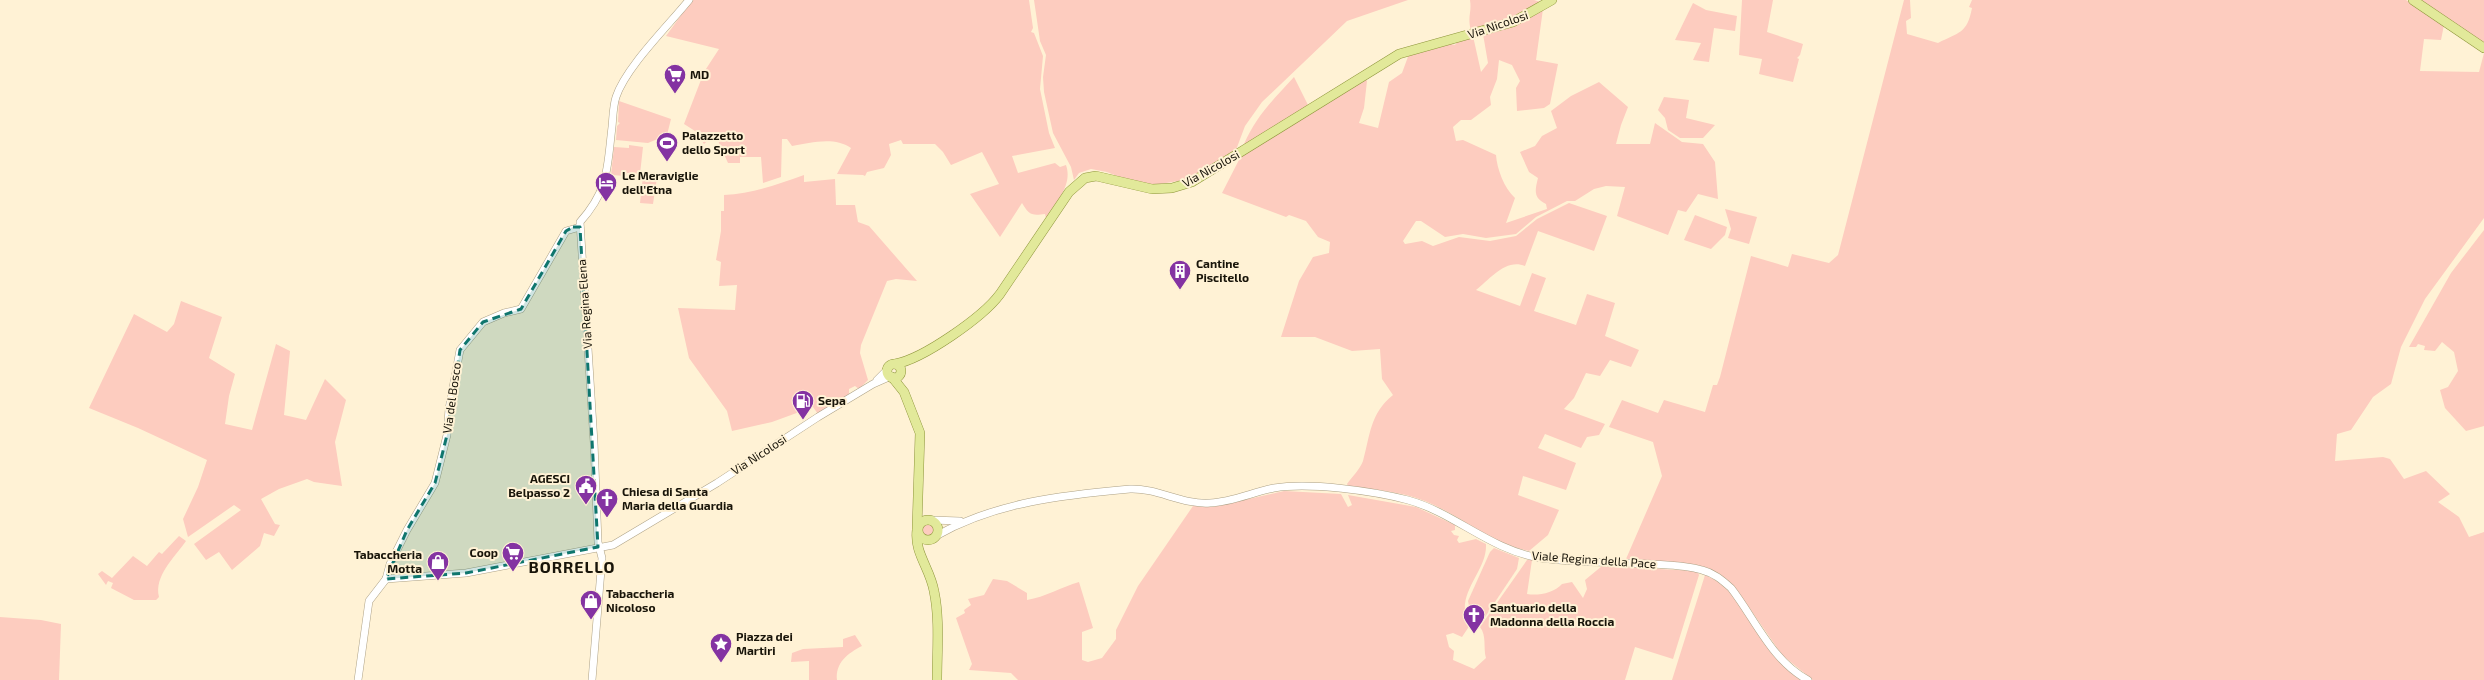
<svg xmlns="http://www.w3.org/2000/svg" width="2484" height="680" viewBox="0 0 2484 680" font-family="'Exo 2',sans-serif">
<style>
.green{fill:#fdccbf}
.lines{fill:none;stroke-linecap:round;stroke-linejoin:round}
.minor-casing{stroke:#ada185;stroke-width:8}
.major-casing{stroke:#8e953b;stroke-width:10}
.minor{stroke:#fff;stroke-width:7}
.major{stroke:#e2e99a;stroke-width:9}
.marked{fill:#0f766e;fill-opacity:0.2;stroke:#0f766e;stroke-width:3;stroke-dasharray:8 5;stroke-linejoin:round}
.labels{text-anchor:middle;stroke-width:4;stroke-linejoin:round;paint-order:stroke}
.street-label{font-size:12px;fill:#181409;stroke:#fff2d5}
.poi-label{font-size:12px;font-weight:bold;fill:#181409;stroke:#fff2d5;text-anchor:start}
.district-label{font-size:16px;font-weight:bold;letter-spacing:1px;fill:#181409;stroke:#fff2d5}
</style>
<rect width="100%" height="100%" fill="#fff2d5"/>
<!-- green -->
<g class="green">
<path d="M692,0H1029L1033,28L1031,32L1034,33L1043,56L1040,89L1049,133L1055,148L1012,156L1018,173L1055,163L1060,167L1066,165C1073,185 1056,202 1046,218L1045,214C1030,216 1029,214 1022,203L1000,237L970,194L999,184L982,152L951,165L943,152L935,144H903L901,140L889,144L891,155L884,168L867,172L865,176L863,175L837,174L851,148C834,136 810,143 792,146L787,139H782L781,177L763,183L761,157H740V163H728L715,134L704,144L695,131L684,124L704,72L719,49L666,36Z"/>
<path d="M1034,0H1408L1347,21L1262,102L1245,126L1236,150L1203,171L1184,180L1154,185L1129,181L1107,172L1091,169L1079,173L1074,180L1071,167L1053,133L1044,92L1043,77L1046,55L1040,41Z"/>
<path d="M1470,0H1534L1544,3L1522,16L1471,31C1467,16 1472,13 1470,0Z"/>
<path d="M1742,0H1773L1767,32L1803,44L1800,55L1797,58L1799,59L1793,82L1759,74L1762,59L1739,55Z"/>
<path d="M1904,0H1910L1911,18L1906,21L1907,34L1938,43C1959,32 1967,34 1972,8L1969,7L1972,0H2406L2444,25L2441,40L2424,39L2420,71L2479,72L2484,53V218L2425,299L2401,347L2391,384L2373,397L2351,430L2337,434L2335,461L2383,457L2390,459L2404,479L2426,471L2450,494L2438,502L2459,517L2469,537L2484,532V680H1813L1782,655L1739,593L1720,574L1697,565L1626,559L1662,476L1653,442L1609,427L1622,400L1658,413L1664,400L1705,412L1713,385H1717L1720,377L1751,256L1788,267L1792,254L1829,263L1838,255Z"/>
<path d="M2421,0H2484V43Z"/>
<path d="M1693,3L1706,10L1737,16L1735,31L1714,28L1709,62L1693,60L1701,43L1675,40Z"/>
<path d="M1543,9L1536,60L1558,64L1550,104L1544,108L1517,111L1516,88L1520,81L1512,65L1499,60L1497,79L1490,97L1491,105L1471,120H1461L1453,127L1456,141L1463,140L1496,155C1497,169 1504,188 1515,198L1506,223L1547,209L1546,204C1533,198 1535,190 1538,178L1529,172L1520,152L1535,146L1542,136L1557,128L1551,111L1571,96L1599,82L1628,107L1621,125L1616,144H1650L1655,123L1682,142L1703,144L1715,162L1718,199L1698,194L1686,212L1678,210L1668,235L1617,216L1625,187L1606,186L1594,189L1575,201H1567L1536,217L1516,234L1486,238L1463,234L1445,237L1421,221H1416L1403,241L1405,244L1422,241L1433,246L1459,237L1490,241L1516,236L1537,219L1569,203L1607,216L1594,251L1538,231L1525,266C1506,258 1490,279 1476,290L1520,306L1532,273L1546,278L1534,311L1576,325L1587,294L1615,303L1605,336L1639,350L1631,367L1610,360L1600,376L1586,373L1574,398L1564,409L1605,424L1599,435L1587,437L1581,448L1545,434L1538,448L1576,463L1566,490L1523,476L1518,495L1559,510L1548,535L1529,551C1490,543 1462,516 1425,501C1401,491 1373,490 1348,486L1347,484C1352,477 1360,469 1363,461C1370,436 1370,413 1393,395L1382,379L1380,349L1352,351L1315,337H1281L1299,281L1313,257L1329,253L1330,242L1318,237L1306,221L1289,215L1286,217L1222,193L1241,156L1365,78L1367,81L1364,108L1359,123L1378,128L1389,82L1402,73L1409,54L1447,43L1455,45L1458,40L1473,36L1481,72L1488,63L1483,34L1523,22Z"/>
<path d="M1294,77L1309,107L1246,146L1244,144C1257,115 1273,100 1294,77Z"/>
<path d="M1664,97L1689,100L1686,118L1715,125L1703,138H1680L1668,130L1665,118L1658,110Z"/>
<path d="M619,101L671,119L667,135L648,143L616,140L617,126L620,123L618,122Z"/>
<path d="M629,145L643,147L640,174L627,173L626,176L611,175L614,147L629,148Z"/>
<path d="M804,175V182L835,179L836,205H855L858,222L869,226L917,281L896,279L887,281L861,345L860,353L868,380L859,389L855,386L849,389V395L818,414L813,407L772,422L732,431L727,411L689,358L678,308L735,310L737,285L719,286L721,262L716,260L721,231V211H724V195C752,194 778,184 804,175Z"/>
<path d="M643,176L657,178L653,204L640,203Z"/>
<path d="M1725,209L1757,217L1749,244L1728,238L1731,229Z"/>
<path d="M1695,215L1727,227L1725,235L1711,249L1684,240Z"/>
<path d="M2484,230V426L2466,431L2445,408L2440,390L2448,387L2458,371L2454,352L2442,342L2435,351L2424,350L2425,346L2418,344L2416,347H2409L2451,273Z"/>
<path d="M181,301L222,317L209,358L235,374L229,396L225,424L252,430L276,344L290,351L284,415L306,420L325,379L346,400L335,442L342,486L314,482L307,479L279,489L261,499L275,524L280,525L274,536L264,533L260,546L232,570L219,552L206,560L194,544L241,510L234,505L188,537L183,519L198,487L207,460L138,428L89,408L134,314L167,332L174,324Z"/>
<path d="M1284,491L1341,494L1348,507L1352,505L1348,495L1416,507L1455,525V530L1451,531L1454,535L1459,536L1457,540L1459,543L1476,539L1486,544C1487,566 1468,582 1465,604C1464,610 1468,619 1470,625L1462,637L1453,633L1446,635L1449,647L1454,651L1453,660L1474,669L1486,658C1483,648 1487,636 1480,627L1527,560H1532L1527,594C1538,596 1554,593 1562,584L1572,582L1583,598L1587,589L1585,580L1602,566L1697,571L1699,575L1673,659L1635,647L1625,680H1018L1011,673L969,670L972,664L956,618L965,613L964,610L971,605L968,599L984,595L993,579L1007,581L1027,593V600C1045,597 1062,587 1079,582L1093,628L1082,632V660L1088,662L1102,658L1116,639V630L1138,586L1193,506L1213,507Z"/>
<circle cx="928" cy="530" r="6"/>
<path d="M179,536L186,541C174,558 154,576 159,597L156,600H134L111,588L113,583L108,581L106,585L98,574L102,571L112,578L133,556L147,566L159,552L162,554Z"/>
<path d="M1494,548L1519,558L1517,569L1479,626L1473,625L1468,601L1490,552Z"/>
<path d="M1705,575C1750,593 1760,656 1801,680H1672Z"/>
<path d="M0,617L41,620L61,624L59,680H0Z"/>
<path d="M855,635L862,646C848,653 835,663 837,680H809V661L791,662L792,653L803,649L843,647V639Z"/>
</g>
<g class="lines">
<!-- minor casing -->
<g class="minor-casing">
<g id="minor">
<path d="M877,380L888,369"/>
<path d="M932,520L960,521"/>
<path d="M936,536C996,502 1063,495 1130,489C1158,488 1182,505 1210,503C1232,502 1253,492 1274,488C1310,482 1373,491 1408,500C1455,513 1490,550 1540,558C1576,563 1615,562 1652,564C1669,565 1686,565 1702,570C1714,573 1722,580 1731,588C1755,619 1772,661 1808,680"/>
<path d="M386,579L466,573L613,545L717,483L818,417L873,384L891,376"/>
<path d="M358,680L369,601L386,579L390,564L407,530L435,483L447,435L449,409L460,350L483,322L504,313L521,309L566,231L580,227"/>
<path d="M592,680L602,558L598,542L594,443L580,222C609,190 607,168 612,127C613,117 613,106 616,97C626,67 668,26 689,0"/>
</g>
</g>
<!-- major casing -->
<g class="major-casing">
<g id="major">
<path d="M2413,0L2484,48"/>
<path d="M895,364C923,359 983,317 1000,294L1069,192L1085,178L1096,176L1152,189L1172,188L1192,182L1399,54L1513,22L1552,0"/>
<circle cx="894" cy="371" r="7"/>
<path d="M892,377L904,392L920,433L917,528"/>
<circle cx="928" cy="530" r="10"/>
<path d="M917,530C914,553 930,568 934,591C940,619 937,651 937,680"/>
</g>
</g>
<!-- minor -->
<use href="#minor" class="minor"/>
<!-- major -->
<use href="#major" class="major"/>
</g>
<!-- marked area -->
<path class="marked" d="M573,227H580L598,547L466,573L386,579L407,530L435,483L447,435L460,350L483,322L521,309L566,231Z"/>
<!-- icons -->
<defs>
<g id="supermarket-pin" transform="scale(1.15)"><path d="M0 17L-7.5 6A9.5 9.5 0 1 1 7.5 6Z" fill="#8433a2" stroke="#fff2d5"/><path d="M-6-5.5h2.5l.6 2H6L4.5 2H-2.5L-4.4-4H-6ZM-1.5 3.2a1.3 1.3 0 1 0 .1 0ZM3 3.2a1.3 1.3 0 1 0 .1 0Z" fill="#fff"/></g>
<g id="stadium-pin" transform="scale(1.15)"><path d="M0 17L-7.5 6A9.5 9.5 0 1 1 7.5 6Z" fill="#8433a2" stroke="#fff2d5"/><path d="M0-5a6.5 5 0 1 0 0 10a6.5 5 0 1 0 0-10ZM-3.5-1.8h7v3.6h-7Z" fill="#fff"/></g>
<g id="hotel-pin" transform="scale(1.15)"><path d="M0 17L-7.5 6A9.5 9.5 0 1 1 7.5 6Z" fill="#8433a2" stroke="#fff2d5"/><path d="M-6-4.5h1.5V1H6V5H4.5V3h-9V5H-6ZM-4 0a1.8 1.8 0 1 1 3.6 0ZM.5 0V-2.5h3Q6-2.5 6 0Z" fill="#fff"/></g>
<g id="building-pin" transform="scale(1.15)"><path d="M0 17L-7.5 6A9.5 9.5 0 1 1 7.5 6Z" fill="#8433a2" stroke="#fff2d5"/><path d="M-4-6H4V6H1V3H-1V6H-4ZM-2.5-4.3h1.7v1.8h-1.7ZM.8-4.3h1.7v1.8H.8ZM-2.5-1h1.7V.8h-1.7ZM.8-1h1.7V.8H.8Z" fill="#fff"/></g>
<g id="fuel-pin" transform="scale(1.15)"><path d="M0 17L-7.5 6A9.5 9.5 0 1 1 7.5 6Z" fill="#8433a2" stroke="#fff2d5"/><path d="M-5.5-6h7V0h2V4h1.3V-2.5L3-4.5l.8-.8L6-3V5H2.5V1h-1V6h-7ZM-4.2-4.7v3.2H.2V-4.7Z" fill="#fff"/></g>
<g id="civic-pin" transform="scale(1.15)"><path d="M0 17L-7.5 6A9.5 9.5 0 1 1 7.5 6Z" fill="#8433a2" stroke="#fff2d5"/><path d="M-.6-6.5H3V-4.5H.6V-3L4-1V1h2V6H-6V1h2V-1L-.6-3ZM-1.2 2.5V6h2.4V2.5Z" fill="#fff"/></g>
<g id="church-pin" transform="scale(1.15)"><path d="M0 17L-7.5 6A9.5 9.5 0 1 1 7.5 6Z" fill="#8433a2" stroke="#fff2d5"/><path d="M-1.2-6h2.4v3.5h3.3v2.4h-3.3V6h-2.4V-.1h-3.3v-2.4h3.3Z" fill="#fff"/></g>
<g id="shop-pin" transform="scale(1.15)"><path d="M0 17L-7.5 6A9.5 9.5 0 1 1 7.5 6Z" fill="#8433a2" stroke="#fff2d5"/><path d="M-5-2.5h2.3a2.7 3.5 0 0 1 5.4 0H5L5.5 6h-11ZM-1.5-2.5h3a1.5 2.3 0 0 0-3 0Z" fill="#fff"/></g>
<g id="sight-pin" transform="scale(1.15)"><path d="M0 17L-7.5 6A9.5 9.5 0 1 1 7.5 6Z" fill="#8433a2" stroke="#fff2d5"/><path d="M0-6L1.8-2.2L6-1.7L2.9 1.2L3.7 5.4L0 3.3L-3.7 5.4L-2.9 1.2L-6-1.7L-1.8-2.2Z" fill="#fff"/></g>
</defs>
<g fill-rule="evenodd">
<use href="#supermarket-pin" x="675" y="75"/>
<use href="#stadium-pin" x="667" y="143"/>
<use href="#hotel-pin" x="606" y="183"/>
<use href="#building-pin" x="1180" y="271"/>
<use href="#fuel-pin" x="803" y="401"/>
<use href="#civic-pin" x="586" y="486"/>
<use href="#church-pin" x="607" y="499"/>
<use href="#supermarket-pin" x="513" y="553"/>
<use href="#shop-pin" x="438" y="562"/>
<use href="#shop-pin" x="591" y="601"/>
<use href="#church-pin" x="1474" y="615"/>
<use href="#sight-pin" x="721" y="644"/>
</g>
<g class="labels">
<!-- street labels -->
<g class="street-label">
<text transform="translate(1498 25) rotate(-19)" y="4">Via Nicolosi</text>
<text transform="translate(1211 169) rotate(-29)" y="4">Via Nicolosi</text>
<text transform="translate(585 304) rotate(-94)" y="4">Via Regina Elena</text>
<text transform="translate(452 398) rotate(-82)" y="4">Via del Bosco</text>
<text transform="translate(759 455) rotate(-33)" y="4">Via Nicolosi</text>
<text transform="translate(1594 560) rotate(4)" y="4">Viale Regina della Pace</text>
</g>
<!-- poi labels -->
<g class="poi-label">
<text x="690" y="79">MD</text>
<text x="682" y="140">Palazzetto<tspan x="682" dy="14">dello Sport</tspan></text>
<text x="622" y="180">Le Meraviglie<tspan x="622" dy="14">dell'Etna</tspan></text>
<text x="1196" y="268">Cantine<tspan x="1196" dy="14">Piscitello</tspan></text>
<text x="818" y="405">Sepa</text>
<text x="570" y="483" text-anchor="end">AGESCI<tspan x="570" dy="14">Belpasso 2</tspan></text>
<text x="622" y="496">Chiesa di Santa<tspan x="622" dy="14">Maria della Guardia</tspan></text>
<text x="498" y="557" text-anchor="end">Coop</text>
<text x="422" y="559" text-anchor="end">Tabaccheria<tspan x="422" dy="14">Motta</tspan></text>
<text x="606" y="598">Tabaccheria<tspan x="606" dy="14">Nicoloso</tspan></text>
<text x="1490" y="612">Santuario della<tspan x="1490" dy="14">Madonna della Roccia</tspan></text>
<text x="736" y="641">Piazza dei<tspan x="736" dy="14">Martiri</tspan></text>
</g>
<!-- district labels -->
<g class="district-label">
<text x="572" y="573">BORRELLO</text>
</g>
</g>
</svg>
